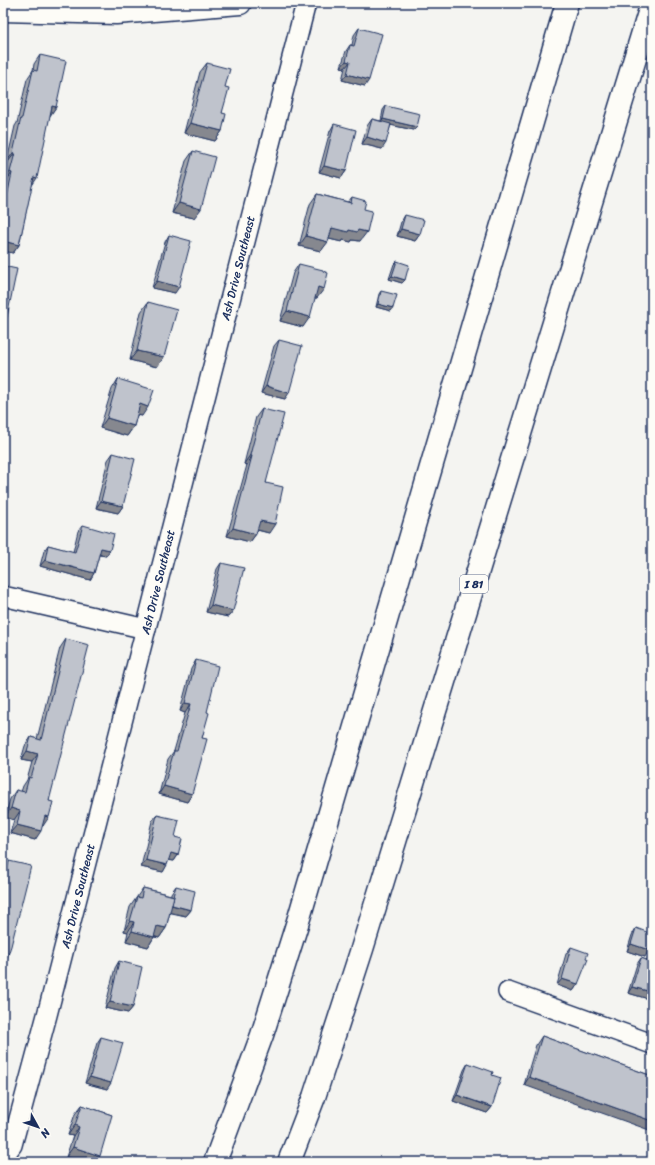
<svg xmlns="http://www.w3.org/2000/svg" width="655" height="1165" viewBox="0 0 655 1165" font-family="Sriracha,sans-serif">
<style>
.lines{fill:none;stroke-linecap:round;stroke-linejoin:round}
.minor-casing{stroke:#1b2f5e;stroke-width:22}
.secondary-casing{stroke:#1b2f5e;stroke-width:25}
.motorway-casing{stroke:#1b2f5e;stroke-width:25}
.minor{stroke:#fdfcf7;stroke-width:19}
.secondary{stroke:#fdfcf7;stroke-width:22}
.motorway{stroke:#fdfcf7;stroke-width:22}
.wall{fill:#a4a8af;stroke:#1b2f5e}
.shaded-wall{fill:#86888f;stroke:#1b2f5e}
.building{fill:#bfc3cc;stroke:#1b2f5e}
.labels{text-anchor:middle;stroke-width:4;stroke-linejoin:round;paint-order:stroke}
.shield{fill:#fdfcf7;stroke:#5f6c8c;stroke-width:1}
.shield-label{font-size:11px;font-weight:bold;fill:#1b2f5e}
.street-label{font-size:12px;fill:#1b2f5e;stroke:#fdfcf7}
</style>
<rect width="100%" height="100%" fill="#f4f4f1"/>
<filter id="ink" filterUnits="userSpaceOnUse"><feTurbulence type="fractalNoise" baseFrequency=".025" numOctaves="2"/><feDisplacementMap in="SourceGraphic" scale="8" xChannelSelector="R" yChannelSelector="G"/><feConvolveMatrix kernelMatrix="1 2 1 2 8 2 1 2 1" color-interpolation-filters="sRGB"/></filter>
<g filter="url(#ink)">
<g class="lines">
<!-- minor casing -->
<g class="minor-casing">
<g id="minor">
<path d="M3,596L146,629"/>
<path d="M508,992L652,1044"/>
<path d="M3,1157L12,1145L47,1015L306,3"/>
</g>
</g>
<!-- secondary casing -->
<g class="secondary-casing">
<path id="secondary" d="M3,10L116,13L240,3"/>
</g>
<!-- motorway casing -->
<g class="motorway-casing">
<g id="motorway">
<path d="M215,1162L262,1035L299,918L567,3"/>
<path d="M289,1162L314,1097L362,949L652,3"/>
</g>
</g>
<!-- minor -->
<use href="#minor" class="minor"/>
<!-- secondary -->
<use href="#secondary" class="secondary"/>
<!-- motorway -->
<use href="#motorway" class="motorway"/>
</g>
<!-- wall -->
<g class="wall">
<path d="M359,28L365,86L342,80L345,68L341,67L346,51L350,45H352L354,35Z"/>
<path d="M40,55L56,107L50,115L32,184L19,245L13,253L3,251V195L6,181H4L8,162L7,161L15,126L17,123L27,79L33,70L34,64Z"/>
<path d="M207,63L225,87L222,113V131L215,141L184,133L200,72Z"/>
<path d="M386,106L417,127L414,130L391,125L382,149L362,144L367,126L372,119L381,121L383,110Z"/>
<path d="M334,124L346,171L341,178L319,172L330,131Z"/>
<path d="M193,151L194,218L172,213L186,161Z"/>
<path d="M317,194L348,202L352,197L364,209L360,241L352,240L351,242L343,240L342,242L329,239L321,251L299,246L310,204Z"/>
<path d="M405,215L420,234L415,241L397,236L401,222Z"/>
<path d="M169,235L175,293L152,288L165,242Z"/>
<path d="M397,261L405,280L402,283L389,279L394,264Z"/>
<path d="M299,264L317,298H315L303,327L280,321L293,273Z"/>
<path d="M381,291L393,308L391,311L376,307L379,294Z"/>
<path d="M148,302L157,367L130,360L141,312Z"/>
<path d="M279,340L285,399L261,393L274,346Z"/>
<path d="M118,379L142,416L137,415L134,426L127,436L100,428L112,389Z"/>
<path d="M262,409L269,533L257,530L256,534L250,542L227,536L247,465L244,464L256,417Z"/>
<path d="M113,453L123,506L118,513L96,508L108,460Z"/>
<path d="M83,525L106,556L99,555L94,573L90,580L40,566L44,551L48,545L73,552L78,531Z"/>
<path d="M221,563L233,611L228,617L206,612L217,569Z"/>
<path d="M66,639L49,801L43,826H42L35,840L10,833L14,820L5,817L10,799L16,790L21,792L23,786L27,780L32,762L21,760L25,746L31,737L37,739L60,648Z"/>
<path d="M196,660L207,712L192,794L187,802L159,794L168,759L174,751L185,713L180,711L191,669Z"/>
<path d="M157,815L175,837L178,855L174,861L169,860L163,872L141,867L152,821Z"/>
<path d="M9,861L3,970V874L5,867Z"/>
<path d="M176,886L191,910L186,916L170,912L166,928L159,938L154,937L148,947L126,941L128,932L124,931L130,907L143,888L171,895V893Z"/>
<path d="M636,928L645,957L627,951L632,935Z"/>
<path d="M571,947L578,984L573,991L557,985L566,954Z"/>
<path d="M641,958L652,962V1000L628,993L637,964Z"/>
<path d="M119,961L133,1007L128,1013L105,1008L115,968Z"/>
<path d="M542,1036L652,1076L524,1085L536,1045Z"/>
<path d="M101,1037L107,1089L85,1083L97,1043Z"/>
<path d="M468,1063L492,1075V1107L487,1113L453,1101L464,1070Z"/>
<path d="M82,1105L112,1115L66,1157L73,1136L68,1135L75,1114Z"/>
</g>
<!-- shaded-wall -->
<g class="shaded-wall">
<path d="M346,61L350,62L345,68L341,67Z"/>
<path d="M347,74L369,80L365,86L342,80Z"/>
<path d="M52,106L56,107L50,116Z"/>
<path d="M383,119L417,127L414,130L380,123Z"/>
<path d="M190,123L222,131L215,141L184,133Z"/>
<path d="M367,137L386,143L382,149L362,144Z"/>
<path d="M13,153H15L8,162L7,161Z"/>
<path d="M324,166L346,171L341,178L319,172Z"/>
<path d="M10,172L12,173L6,181H4Z"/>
<path d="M34,177L37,178L31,187Z"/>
<path d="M179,203L201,209L194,218L172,213Z"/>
<path d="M332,228L349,230H358L367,232L360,241L352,240L351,242L343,240L342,242L325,238Z"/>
<path d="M401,229L420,234L415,241L397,236Z"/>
<path d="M306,236L328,242L321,251L299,246Z"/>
<path d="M3,241L19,245L13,253L3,251Z"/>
<path d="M392,276L405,280L402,283L389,279Z"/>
<path d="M157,281L179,287L175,293L152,288Z"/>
<path d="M318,287L324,289L317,298L311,297Z"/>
<path d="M378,304L393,308L391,311L376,307Z"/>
<path d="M287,311L310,317L303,327L280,321Z"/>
<path d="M3,317H7L3,322Z"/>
<path d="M137,351L164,357L157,367L130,360Z"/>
<path d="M266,386L289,393L285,399L261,393Z"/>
<path d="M140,404L148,407L142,416L134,414Z"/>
<path d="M107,418L134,426L127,436L100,428Z"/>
<path d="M250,455L252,456L247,465L244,464Z"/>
<path d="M101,501L123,506L118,513L96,508Z"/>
<path d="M260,521L275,524L269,533L254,529Z"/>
<path d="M233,528L256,534L250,542L227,536Z"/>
<path d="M101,548L110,550L106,556L97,554Z"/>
<path d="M45,560L94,573L90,580L40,566Z"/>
<path d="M211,605L233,611L228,617L206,612Z"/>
<path d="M185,703L191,704L185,713L180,711Z"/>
<path d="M27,751L38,754L32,762L21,760Z"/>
<path d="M164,786L192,794L187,802L159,794Z"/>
<path d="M11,808L20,811L14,820L5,817Z"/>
<path d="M45,816L49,817L43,826L39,825Z"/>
<path d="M17,825L41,831L35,840L10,833Z"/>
<path d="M171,853L178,855L174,861L166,860Z"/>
<path d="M146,860L167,865L163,872L141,867Z"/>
<path d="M171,905L191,910L186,916L167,912Z"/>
<path d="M130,921L134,922L128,932L124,931Z"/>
<path d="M157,926L166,928L159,938L150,935Z"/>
<path d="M132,931L154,937L148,947L126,941Z"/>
<path d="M631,944L649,950L645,957L627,951Z"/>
<path d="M562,979L578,984L573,991L557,985Z"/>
<path d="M632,987L652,992V1000L628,993Z"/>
<path d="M110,1002L133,1007L128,1013L105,1008Z"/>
<path d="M90,1077L111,1083L107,1089L85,1083Z"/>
<path d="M529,1077L652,1121V1131L524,1085Z"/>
<path d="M457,1095L492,1107L487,1113L453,1101Z"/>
<path d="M75,1125L79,1127L73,1136L68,1135Z"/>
<path d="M73,1147L100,1156L96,1162H83L66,1157Z"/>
</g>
<!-- building -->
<g class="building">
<path d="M359,28L382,34L369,80L347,74L350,62L346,61L350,45L354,46Z"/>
<path d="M40,55L66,61L56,107L52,106L37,178L34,177L19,245L3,241V211H4L12,173L10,172L15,153H13L21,118H22L33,70L37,71Z"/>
<path d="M207,63L230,69L225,87L229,88L222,113L226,114L222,131L190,123Z"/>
<path d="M386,106L420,114L417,127L383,119Z"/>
<path d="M372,119L391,124L386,143L367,137Z"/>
<path d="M334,124L356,130L346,171L324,166Z"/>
<path d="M193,151L215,157L201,209L179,203Z"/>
<path d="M317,194L351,203L352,197L366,201L364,209L372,211L367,232L358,230L357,232L349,230L348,232L332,228L328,242L306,236Z"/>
<path d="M405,215L424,220L420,234L401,229Z"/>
<path d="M169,235L191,241L179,287L157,281Z"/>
<path d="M397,261L409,265L405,280L392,276Z"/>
<path d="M299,264L323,270V271L328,273L324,289L318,287L310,317L287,311Z"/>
<path d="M3,266L17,269L7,317H3Z"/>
<path d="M381,291L397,295L393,308L378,304Z"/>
<path d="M148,302L177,310L164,357L137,351Z"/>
<path d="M279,340L302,346L289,393L266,386Z"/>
<path d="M118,379L154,390L148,407L140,404L134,426L107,418Z"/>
<path d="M262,409L284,414L266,483L283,487L275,524L260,521L256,534L233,528L252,456L250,455Z"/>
<path d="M113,453L135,459L123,506L101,501Z"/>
<path d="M83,525L114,534L110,550L101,548L94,573L45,560L48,545L75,552Z"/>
<path d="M221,563L244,568L233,611L211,605Z"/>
<path d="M66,639L89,645L49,801L53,802L49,817L45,816L41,831L17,825L20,811L11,808L16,790L25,792L29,777L31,778L38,754L27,751L31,737L41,740Z"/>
<path d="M196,660L218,666L207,712L209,713L202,738L207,739L192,794L164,786L174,751H177L191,704L185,703Z"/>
<path d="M157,815L179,820L175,837L182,839L178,855L171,853L167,865L146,860Z"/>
<path d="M9,861L31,866L11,946L3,970V886Z"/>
<path d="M176,886L195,891L191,910L172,905L174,896H173Z"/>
<path d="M143,888L174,896L166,928L157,926L154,937L132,931L134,922L130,921L137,897L141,898Z"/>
<path d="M636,928L652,934V941L649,950L631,944Z"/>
<path d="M571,947L588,953L586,958L588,959L578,984L562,979Z"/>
<path d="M641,958L652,962V992L632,987Z"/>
<path d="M119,961L142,967L133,1007L110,1002Z"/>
<path d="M542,1036L652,1076V1121L529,1077Z"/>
<path d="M101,1037L123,1043L111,1083L90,1077Z"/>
<path d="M468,1063L493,1072L492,1075L501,1078L492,1107L457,1095Z"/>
<path d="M82,1105L112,1115L100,1156L73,1147L79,1127L75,1125Z"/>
</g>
</g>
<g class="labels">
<!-- shield labels -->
<rect class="shield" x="460" y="575" width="28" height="18" rx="3"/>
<g class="shield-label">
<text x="474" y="588">I 81</text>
</g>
<!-- street labels -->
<g class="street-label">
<text transform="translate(238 268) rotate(-76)" y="4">Ash Drive Southeast</text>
<text transform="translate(158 582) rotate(-76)" y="4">Ash Drive Southeast</text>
<text transform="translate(78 896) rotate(-76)" y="4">Ash Drive Southeast</text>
</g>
</g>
<!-- margin -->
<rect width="655" height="1165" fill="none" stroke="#fdfcf7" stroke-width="16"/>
<rect x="8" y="8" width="639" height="1149" fill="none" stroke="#1b2f5e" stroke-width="1.5" filter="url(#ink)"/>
<!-- north arrow -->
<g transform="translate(38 1127) rotate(130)" stroke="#fdfcf7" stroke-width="3" paint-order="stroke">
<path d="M0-3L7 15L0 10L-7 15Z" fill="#1b2f5e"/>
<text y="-6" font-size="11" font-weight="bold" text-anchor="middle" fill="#1b2f5e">N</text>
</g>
</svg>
